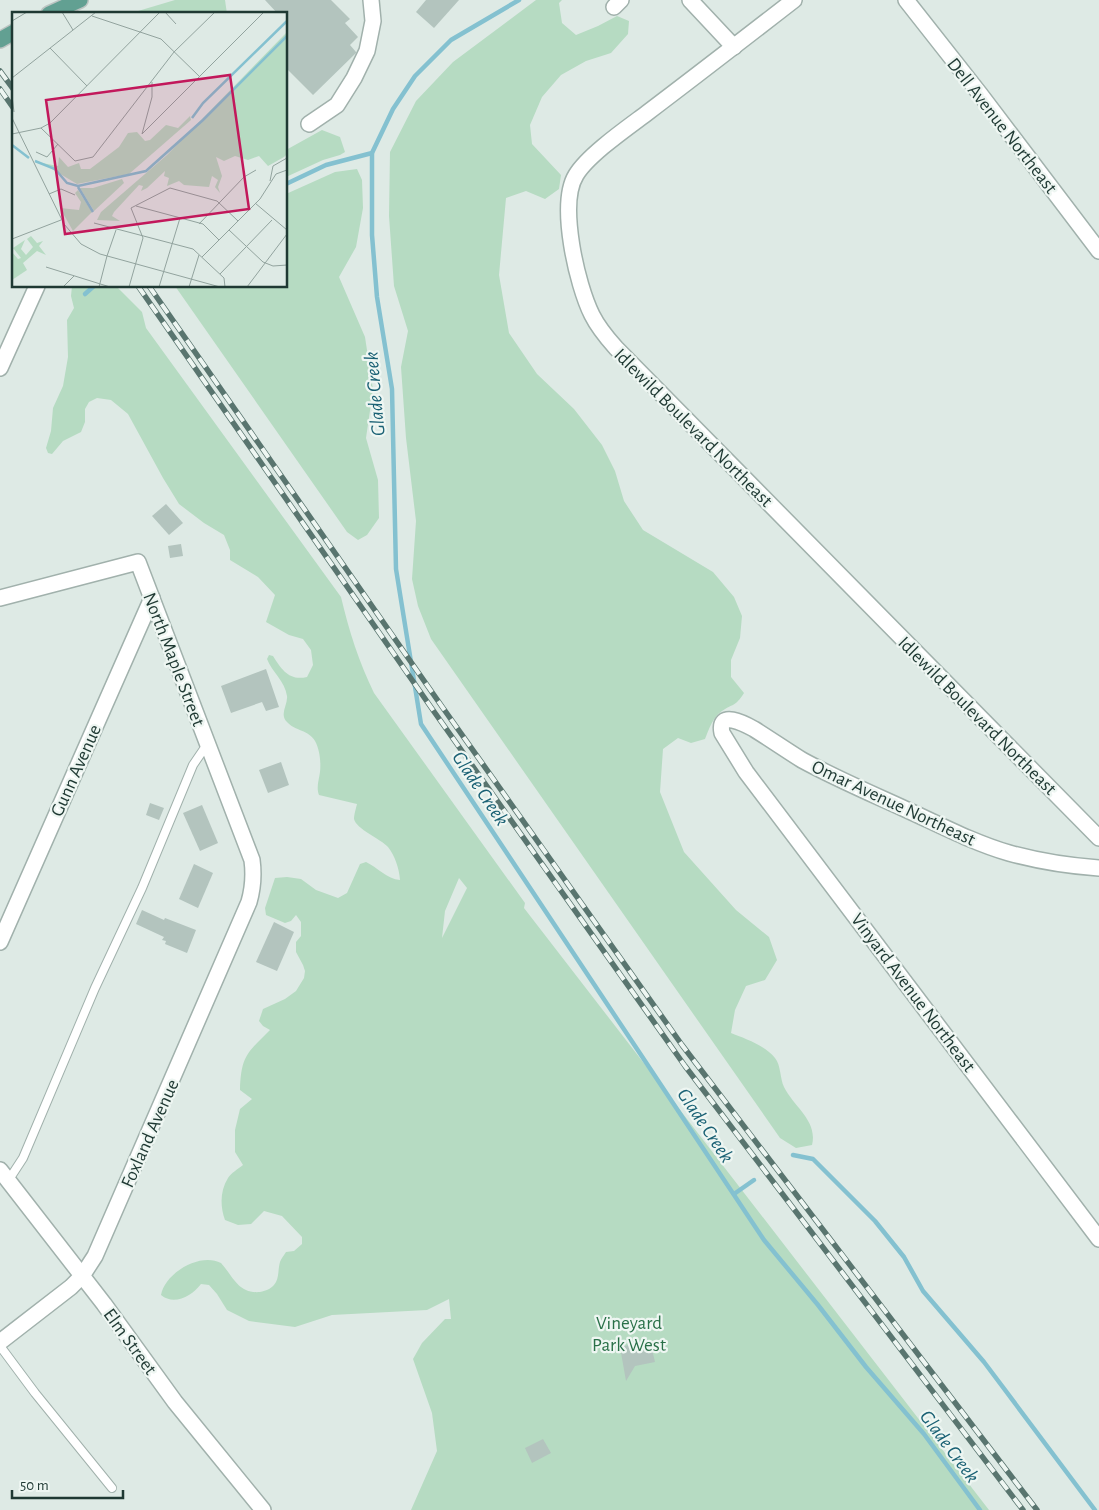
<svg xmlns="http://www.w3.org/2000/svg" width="1099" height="1510" viewBox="0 0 1099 1510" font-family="'Alegreya Sans',sans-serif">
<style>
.green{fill:#b6dbc2;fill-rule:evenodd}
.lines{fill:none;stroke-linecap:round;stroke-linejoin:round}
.stream{stroke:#84c1d0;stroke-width:4.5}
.building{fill:#b3c4be}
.service-casing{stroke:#a1b1ac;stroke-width:10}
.minor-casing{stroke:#a1b1ac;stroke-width:18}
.primary-casing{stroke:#bcc4c2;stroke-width:18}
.service{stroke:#fff;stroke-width:8}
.minor{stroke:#fff;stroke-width:15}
.primary{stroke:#62a092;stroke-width:15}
.rail-casing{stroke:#59756f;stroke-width:5.5}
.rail{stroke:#eef6f2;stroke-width:4;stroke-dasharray:11;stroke-linecap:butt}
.labels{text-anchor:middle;stroke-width:4.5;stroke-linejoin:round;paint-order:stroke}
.street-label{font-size:19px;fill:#1f3933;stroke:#eef6f2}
.park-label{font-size:19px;fill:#297048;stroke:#eef6f2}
.water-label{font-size:20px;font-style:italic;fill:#1a6174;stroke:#eef6f2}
.inset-river{fill:none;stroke:#84c1d0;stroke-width:2.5}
.inset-road{fill:none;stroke:#92a39e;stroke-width:1}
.view{fill:#c2185b;fill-opacity:0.15;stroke:#c2185b;stroke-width:2.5}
.inset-edge{fill:none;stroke:#1f3933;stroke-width:2.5}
</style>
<rect width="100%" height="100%" fill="#deeae5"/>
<!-- green -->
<g class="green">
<path d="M175,0H225L227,14H128Z"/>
<path d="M536,0H562L559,3L562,23L576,35L598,26L617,16L629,21L628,34L611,53L586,61L561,75L542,97L530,125L532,144L561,175L559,189L545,199L526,191L506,198L499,275L509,333L537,374L574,409L602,445L615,471L624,501L643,530L713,572L734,597L742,616L740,638L731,660V677L744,693C735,707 734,703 722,711C713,717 709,729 705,739L691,743L678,738L663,749L660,792L684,852L736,910L769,937L777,960L765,980L746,986L735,1010L731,1033C744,1038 766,1046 775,1058C781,1065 780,1079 784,1087C794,1107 818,1121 812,1145L796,1148L780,1138L431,639L418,606L412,579L416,521L406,438L401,367L408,331L394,286L389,216L390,152L416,101L453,62Z"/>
<path d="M322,130L340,137L345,152L340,155L323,160L286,177V150Z"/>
<path d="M357,169L362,180L363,208L356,247L339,277L365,337L373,390L366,438L378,480L379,518L367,535L358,540L347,532L175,286H286V194L335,172Z"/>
<path d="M72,286H116L142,312L146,328L341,597C349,631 359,662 374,693L525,903L524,908L989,1510H411L437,1451L432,1413L413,1359L422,1343L445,1319H451L449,1299L427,1310L332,1315L295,1327L249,1321L227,1310L217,1294L209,1285L201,1284C192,1296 174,1306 161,1295C165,1273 200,1252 221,1263C233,1276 238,1294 260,1292C266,1291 273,1288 276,1282C279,1276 278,1269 280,1262C281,1259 284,1255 286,1252L294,1251L302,1244V1237L282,1216L264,1211L251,1224L238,1225L225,1220C220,1206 220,1191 228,1178C231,1173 238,1169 243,1165L235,1152V1130L240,1109L252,1099L240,1090C241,1056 247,1053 270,1030L263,1026L259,1021L263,1009L285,999L296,991L304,978L305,971L303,965L296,952V942L301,936V922L296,915L291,921L285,923L266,915L265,908L275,878L287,877L301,879L316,890L338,898L347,893L360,864L366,862C377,867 387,879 400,880C399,868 395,856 388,847C381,839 356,829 354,819C354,815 356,808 357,804L319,795C316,787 319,780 320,772C321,763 320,750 315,741C309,730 295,731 287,722C279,714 288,705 287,696C285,681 272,672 267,659L269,655L273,656C282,670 289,681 307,677L313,665L311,650L303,639L289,635L266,622L275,595L258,577L230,560V550L224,535L204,523L179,504L163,478L128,414L111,400L97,398L89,402L85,409V422L81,432L63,441L52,454L48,453L46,448L51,431L53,408L63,386L68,357L67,320L74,308L71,296ZM459,878L467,888L442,938L445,911Z"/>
</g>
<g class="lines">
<!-- stream -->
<g class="stream">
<path d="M519,0L451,40L415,76L393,109L372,153V235L377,297L392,389L396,569L421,724L764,1240L818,1305L866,1367L924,1434L980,1510"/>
<path d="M286,184L326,165L372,153"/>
<path d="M85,294L94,286"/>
<path d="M793,1155L813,1159L875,1221L904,1257L923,1291L984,1362L1095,1510"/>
<path d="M734,1194L754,1180"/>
</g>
</g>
<!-- building -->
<g class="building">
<path d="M265,0H331L350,19L345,23L358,37L350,45L356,52V53L313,95L286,68V14H278Z"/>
<path d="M426,0H459L434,28L416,12Z"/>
<path d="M166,504L183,523L169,535L152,516Z"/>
<path d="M181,544L183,556L170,558L168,546Z"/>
<path d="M266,669L279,707L266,711L262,702L231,713L221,686Z"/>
<path d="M281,762L289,785L268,793L259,770Z"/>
<path d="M150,803L164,808L159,820L146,815Z"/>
<path d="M202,805L218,843L200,851L183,813Z"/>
<path d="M194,864L213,873L198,908L179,899Z"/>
<path d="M142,910L164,920L165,918L196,930L187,953L165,944L166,941L162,940L164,937L136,924Z"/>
<path d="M274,922L294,932L277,971L256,962Z"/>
<path d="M650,1341L655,1362L635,1366L626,1381L620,1347Z"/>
<path d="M543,1439L551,1453L532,1463L525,1448Z"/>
</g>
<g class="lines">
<!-- service casing -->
<g class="service-casing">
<g id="service">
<path d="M8,1181L23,1158L95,988L142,888L193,765L208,743"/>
<path d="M0,1346L35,1393L112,1488"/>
</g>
</g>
<!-- minor casing -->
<g class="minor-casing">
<g id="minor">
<path d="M690,0L734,47"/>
<path d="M794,0C745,38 696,76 647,113C627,128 588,155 576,175C558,204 577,285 592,315C598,327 607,338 616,348L1099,838"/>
<path d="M906,0L980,94L1099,251"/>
<path d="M614,7L621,0"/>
<path d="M309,124L337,105L354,78L367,51L373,21L371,0"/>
<path d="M0,368L37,286"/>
<path d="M0,598L138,562L252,860C254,875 253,888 249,902L95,1256L82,1276L71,1287L0,1342"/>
<path d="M1099,868C1069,866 1038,861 1009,853C974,843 938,824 905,809C870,793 835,778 802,760C786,750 770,739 754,729C745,724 717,709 722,733L746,772L1099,1239"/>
<path d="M0,942L152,598"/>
<path d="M0,1170L104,1304L175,1402L263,1510"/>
</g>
</g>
<!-- primary casing -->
<g class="primary-casing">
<g id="primary">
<path d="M49,14L80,0"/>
<path d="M0,40L14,32"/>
</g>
</g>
<!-- service -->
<use href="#service" class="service"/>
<!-- minor -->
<use href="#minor" class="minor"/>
<!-- primary -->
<use href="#primary" class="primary"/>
<!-- rail casing -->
<g class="rail-casing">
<g id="rail">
<path d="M0,71L14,90"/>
<path d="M0,89L14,109"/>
<path d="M138,286L435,713L685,1066L1023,1510"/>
<path d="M149,286L443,708L682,1045L1037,1510"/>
</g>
</g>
<!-- rail -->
<use href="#rail" class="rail"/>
</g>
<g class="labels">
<!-- street labels -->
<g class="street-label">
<text transform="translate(1003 125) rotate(52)" y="7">Dell Avenue Northeast</text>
<text transform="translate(694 427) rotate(45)" y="7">Idlewild Boulevard Northeast</text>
<text transform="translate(175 659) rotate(69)" y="7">North Maple Street</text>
<text transform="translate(978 715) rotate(45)" y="7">Idlewild Boulevard Northeast</text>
<text transform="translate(75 770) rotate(-66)" y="7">Gunn Avenue</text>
<text transform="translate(894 802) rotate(25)" y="7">Omar Avenue Northeast</text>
<text transform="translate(914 992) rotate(53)" y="7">Vinyard Avenue Northeast</text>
<text transform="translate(149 1133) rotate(-66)" y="7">Foxland Avenue</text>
<text transform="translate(131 1341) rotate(54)" y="7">Elm Street</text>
</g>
<!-- park labels -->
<g class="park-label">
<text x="629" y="1329">Vineyard<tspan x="629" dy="22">Park West</tspan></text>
</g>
<!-- water labels -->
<g class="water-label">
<text transform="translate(374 394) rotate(-95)" y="7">Glade Creek</text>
<text transform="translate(481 788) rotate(56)" y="7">Glade Creek</text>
<text transform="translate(706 1125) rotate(56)" y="7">Glade Creek</text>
<text transform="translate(950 1446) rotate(53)" y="7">Glade Creek</text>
</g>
</g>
<!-- overview -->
<g transform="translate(12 12)">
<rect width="275" height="275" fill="#deeae5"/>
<path d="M275,20V142L272,145L256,154L247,144L236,148L223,144L212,149L204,145L210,164L206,175L208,181L203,175L206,168L200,164L197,175L172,173L167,169L155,174L157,166L152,164L153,159L135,176L129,179L131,174L127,173L102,200L100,204L108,209L85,208L89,200L155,143ZM178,104L179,108L117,162L65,172L30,151L46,154L47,145L56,155L67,151L69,157H78L107,135L116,121L125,120L133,129L138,128L154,113L166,116ZM110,167L112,171L82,199L68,176H81ZM66,178L80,200L61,219L48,196L67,198L69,190L63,181ZM19,224L25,231L31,229L27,234L34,243L25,239L11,251L15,258L0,268V240L6,247L9,246L1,236L13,228L9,237L14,243L21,235L15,227Z" fill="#b6dbc2"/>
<path class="inset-river" d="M180,106L191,91L275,9M0,133L17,146M23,149L43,157L55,171L66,174L134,159L191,108L275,24M66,175L81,200"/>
<path class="inset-road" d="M50,0L61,18M153,0L164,12M80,4L149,27L188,65M0,9L15,0M38,36L75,74M0,66L84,0M140,70V85L130,122L251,1M0,84L2,100M0,106L52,212L69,232L88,242L208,275M29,116L38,111L148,0M0,122L29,116L63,149L81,145L162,40L203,0M24,140L35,145L46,132M258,169L261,154L275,146M37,182L49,177L63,183M243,191L275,218M124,194L191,212L207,228M82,211L181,237L212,266L213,275M187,212L232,165L244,158M217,218L251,250L261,254L275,253M0,227L49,208M95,244L104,218M190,245L248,187L264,162L275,158M34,255L98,275M208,262L260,208M51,275L62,264M87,275L95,244M117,275L131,226L119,196L158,176L205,189L226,209M147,275L168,206M177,275L187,243M235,275L275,222"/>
<path class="view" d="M218,63L237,197L53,222L34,88Z"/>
<rect width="275" height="275" class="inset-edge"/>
</g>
<!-- scale -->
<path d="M12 1490v8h111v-8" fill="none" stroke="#1f3933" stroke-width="2.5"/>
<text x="20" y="1490" font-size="15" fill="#1f3933" stroke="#eef6f2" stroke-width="4" paint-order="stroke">50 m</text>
</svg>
